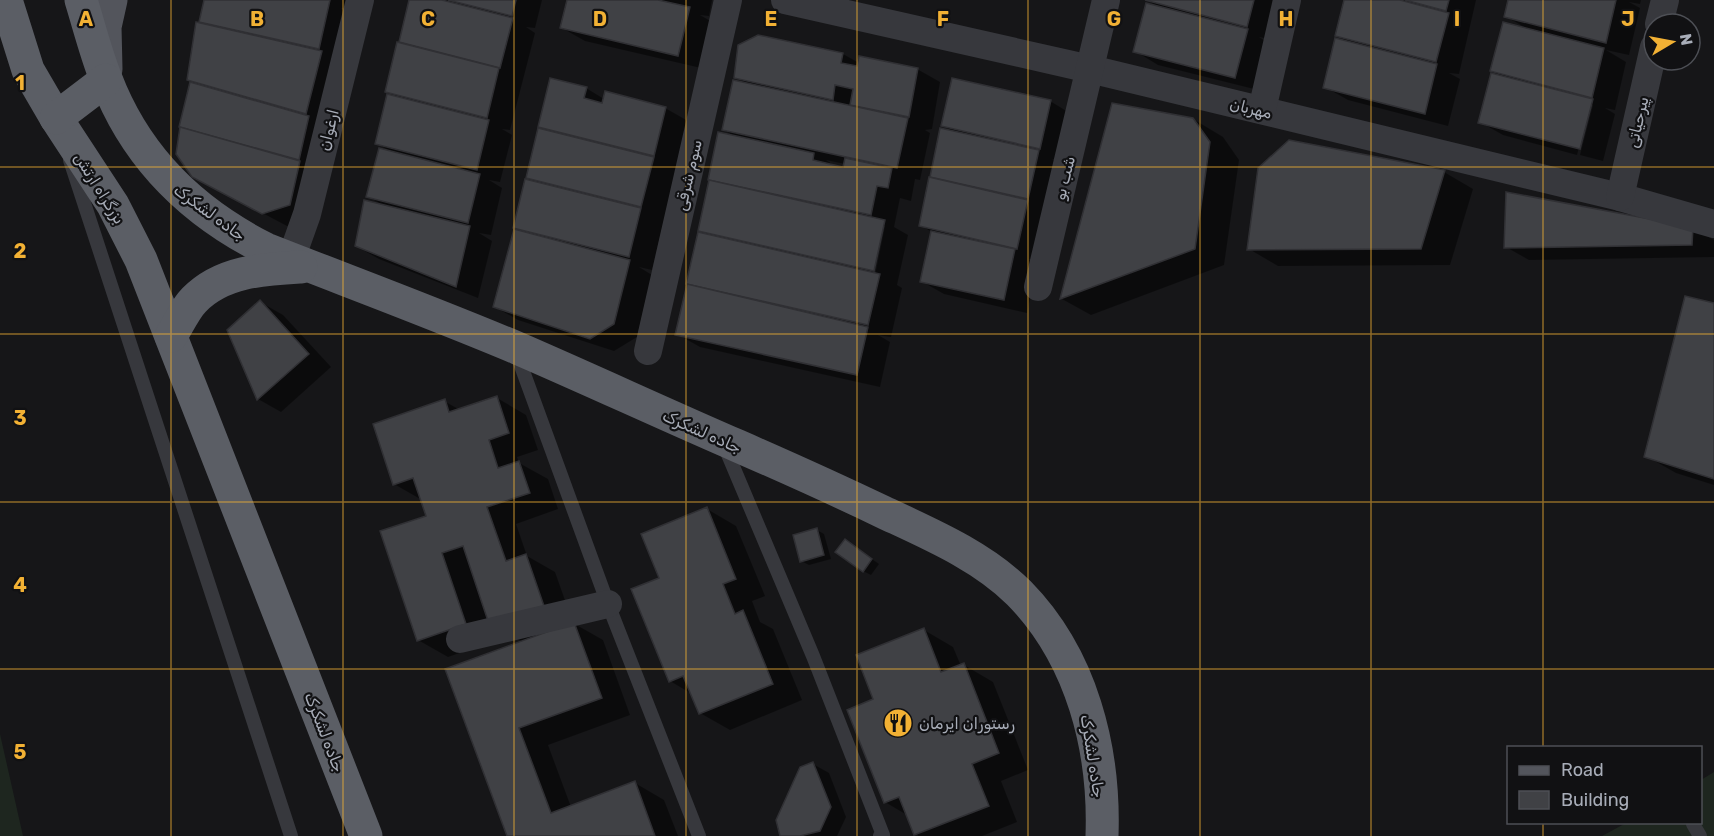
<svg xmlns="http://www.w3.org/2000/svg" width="1714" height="836" viewBox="0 0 1714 836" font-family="Rubik,Cairo,sans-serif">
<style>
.green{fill:#1e261f}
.shadow{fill:#0007;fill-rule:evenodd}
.building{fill:#404145;stroke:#303034;stroke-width:1.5}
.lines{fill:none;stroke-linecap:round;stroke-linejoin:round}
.service{stroke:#37383d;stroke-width:14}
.minor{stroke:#37383d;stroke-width:28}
.primary{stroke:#53555c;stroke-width:33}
.trunk{stroke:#5b5e65;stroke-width:33}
.grid{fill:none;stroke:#f2b134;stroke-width:1.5;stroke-opacity:0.55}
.labels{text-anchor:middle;stroke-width:4.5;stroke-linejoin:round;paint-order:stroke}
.street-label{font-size:16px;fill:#a8adb8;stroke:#111113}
.poi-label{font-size:16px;fill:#a8adb8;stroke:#111113;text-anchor:start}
.grid-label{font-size:20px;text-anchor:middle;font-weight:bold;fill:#f2b134;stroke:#111113;stroke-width:4.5;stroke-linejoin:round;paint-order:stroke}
</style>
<rect width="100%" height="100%" fill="#161618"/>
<!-- green -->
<g class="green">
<path d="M0,734L23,836H0Z"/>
<path d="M1714,772V836H1602L1626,823L1700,822L1701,780Z"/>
</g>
<!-- shadow -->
<g class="shadow">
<path d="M205,0H356L354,10L341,8L352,15L313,218L287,226L217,189L177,154Z"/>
<path d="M411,0H542L535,28L526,27L535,33L510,130L502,129L512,135L500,182L489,180L502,188L491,235L479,233L492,241L478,298L379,259L356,246L382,205L368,196L390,151L376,143L399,98L387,91Z"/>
<path d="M568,0H712L709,16L700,15L712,22L701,68L585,41L562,28Z"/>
<path d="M1147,0H1280L1270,39L1259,37L1270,44L1258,90L1158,65L1135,51L1157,6Z"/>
<path d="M1345,0H1476L1459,74L1449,73L1460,79L1448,126L1348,100L1325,87L1348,42L1336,35Z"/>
<path d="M1510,0H1641L1640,4L1629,2L1640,8L1629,55L1606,50L1626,62L1615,110L1605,108L1615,114L1603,161L1580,155L1593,105H1590L1577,155L1503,135L1480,122L1502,77L1492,71L1526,28L1505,16Z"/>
<path d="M843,54L859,63L917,69L940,82L932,129L925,130L930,133L920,180L915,179L911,201L900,198L894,227L908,235L897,285L902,288L891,337L878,335L890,342L880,387L700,347L677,334L719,134L736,137L724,130L748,84L736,77ZM826,160L845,164L844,168L836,167ZM882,226H885L874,280L871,279Z"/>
<path d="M586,88L604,99L665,108L688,121L652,270L639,267L652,275L637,337L614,351L518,320L495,307L539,130L549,131L540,126Z"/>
<path d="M1050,101L1073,115L1063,161L1052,159L1062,165L1040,261L1028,259L1037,264L1027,313L944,294L921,281L932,232L920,225L941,130L954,132L943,126Z"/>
<path d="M1113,104L1193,119L1223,137L1239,160L1224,265L1091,315L1062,299Z"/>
<path d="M1444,172L1473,189L1450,265L1278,266L1249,249Z"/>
<path d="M1693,228L1714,240V257L1529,260L1506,247Z"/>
<path d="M260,302L283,315L331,367L281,412L258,399Z"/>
<path d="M1714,305V485L1676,473L1646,456Z"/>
<path d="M497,398L526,415L538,450L517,457L519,463L548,479L558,509L516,524L527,556L555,572L573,623L603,640L630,715L548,745L571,807L635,783L664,800L678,836H509L523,642L488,622L494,641L448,657L418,640L428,517L422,500L394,484L444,401L460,410Z"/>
<path d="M707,509L736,526L765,596L752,601L760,622L773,629L802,700L730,730L700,713L692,694L670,681L661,578Z"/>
<path d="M817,530L824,534L831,559L809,565L801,561Z"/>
<path d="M852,545L879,564L871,575L863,571Z"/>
<path d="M924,630L953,647L961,666L964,665L993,682L1028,770L1001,781L1017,822L982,836H918L907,815L885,802L875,700Z"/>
<path d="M813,764L829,773L846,817L837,836H782Z"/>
</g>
<!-- building -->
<g class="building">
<path d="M204,0H330L319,49L199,22Z"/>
<path d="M409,0H442L513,18L500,68L399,42Z"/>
<path d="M448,0H516L512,16Z"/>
<path d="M567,0H658L690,7L678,56L560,28Z"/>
<path d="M1145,0H1254L1247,27Z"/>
<path d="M1344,0H1400L1449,13L1436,62L1335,36Z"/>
<path d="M1405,0H1449L1446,11Z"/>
<path d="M1508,0H1616L1606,43L1504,17Z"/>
<path d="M1146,3L1248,29L1235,78L1133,52Z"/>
<path d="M196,22L322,51L306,114L187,80Z"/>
<path d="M1503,22L1604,48L1592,98L1490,71Z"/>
<path d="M758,35L843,53L841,63L857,66L859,56L918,68L909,117L850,105L853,89L835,85L833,100L734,78L738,45Z"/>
<path d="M1335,38L1437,64L1425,114L1323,88Z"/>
<path d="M397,42L499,68L487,118L385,92Z"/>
<path d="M1491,73L1593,99L1580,149L1478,123Z"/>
<path d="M550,78L587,87L584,98L602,103L605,91L666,107L654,156L538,127Z"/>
<path d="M952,78L1051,100L1040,149L941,126Z"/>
<path d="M733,80L908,118L897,168L722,130Z"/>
<path d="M190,82L309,116L299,160L179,127Z"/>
<path d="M387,94L489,120L477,170L375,144Z"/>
<path d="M1112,103L1193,118L1210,142L1195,249L1060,299Z"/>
<path d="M180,127L300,161L290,205L262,214L192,177L176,154Z"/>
<path d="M538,128L654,157L641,207L526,178Z"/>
<path d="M940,128L1039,150L1028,199L930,177Z"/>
<path d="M718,132L814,153L813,160L843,167L845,158L892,168L888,188L877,186L871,215L708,180Z"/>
<path d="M1289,140L1445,170L1421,249L1247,250L1258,168Z"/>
<path d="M379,148L480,174L468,223L366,197Z"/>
<path d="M929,177L1028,200L1017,249L919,226Z"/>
<path d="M525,179L641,208L629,257L513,228Z"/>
<path d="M709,180L885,220L874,271L698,231Z"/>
<path d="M1506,192L1693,227L1692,245L1504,248Z"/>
<path d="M364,200L470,226L456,287L355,246Z"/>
<path d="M514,229L630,260L614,324L590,339L493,307Z"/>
<path d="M931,231L1015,249L1004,300L920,282Z"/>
<path d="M698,232L880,274L868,325L686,284Z"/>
<path d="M687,284L868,327L857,375L675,335Z"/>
<path d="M1685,296L1714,303V479L1644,457Z"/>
<path d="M260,300L309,354L257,400L227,330Z"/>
<path d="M497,396L509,433L489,440L498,468L519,461L530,493L487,507L506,561L526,554L544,606L489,624L463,546L442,553L466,624L417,641L380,531L426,516L413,478L393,485L373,424L445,399L449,412Z"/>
<path d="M707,507L736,579L723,584L735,614L743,610L773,684L699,714L683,676L669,682L631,589L659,578L641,534Z"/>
<path d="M817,528L824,555L800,562L793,535Z"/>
<path d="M845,539L872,559L863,572L835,552Z"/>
<path d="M574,622L602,698L519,728L551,813L635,781L655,836H507L445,669Z"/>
<path d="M924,628L941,672L964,663L999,753L972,764L989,806L914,835L899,797L884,803L847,710L873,699L856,655Z"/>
<path d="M813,762L831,807L820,831L800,836H780L776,820L800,767Z"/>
</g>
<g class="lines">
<!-- service -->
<g class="service">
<path d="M70,160L291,836"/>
<path d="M516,352L608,604L699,836"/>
<path d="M724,445L813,656L883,835L880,836"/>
<path d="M1693,824L1700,836"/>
</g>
<!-- minor -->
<g class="minor">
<path d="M785,0L1090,69L1620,197L1714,224"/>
<path d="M1659,24L1665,0"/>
<path d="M1262,110L1287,0"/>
<path d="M1620,197L1654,47"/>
<path d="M291,259L307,214L360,0"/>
<path d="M1038,287L1106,0"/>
<path d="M648,351L728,0"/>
<path d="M460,639L608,604"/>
</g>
<!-- primary -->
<path class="primary" d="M106,69L105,27L111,0"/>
<!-- trunk -->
<g class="trunk">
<path d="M6,0L28,70L56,118L113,205L141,260L366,836"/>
<path d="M81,0C89,26 96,54 106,79C136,158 192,212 266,249C350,282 434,313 517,348C591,380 664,414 738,446C786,467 835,489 883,512C930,534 982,556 1019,593C1082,657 1105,749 1102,836"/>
<path d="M56,118L106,80"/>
<path d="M171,336C178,325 185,309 194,300C222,271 264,269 301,267"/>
</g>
</g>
<!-- grid -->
<path class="grid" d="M171,0V836M343,0V836M514,0V836M686,0V836M857,0V836M1028,0V836M1200,0V836M1371,0V836M1543,0V748M0,167H1714M0,334H1714M0,502H1714M0,669H1714M1543,822V836"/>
<!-- icons -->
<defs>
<g id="restaurant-disc" transform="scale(1.5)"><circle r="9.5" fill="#f2b134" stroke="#111113"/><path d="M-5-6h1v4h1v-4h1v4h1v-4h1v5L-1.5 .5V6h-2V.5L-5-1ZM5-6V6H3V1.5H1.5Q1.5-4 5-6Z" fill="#111"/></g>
</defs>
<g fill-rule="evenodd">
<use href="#restaurant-disc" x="898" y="723"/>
</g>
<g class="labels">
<!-- street labels -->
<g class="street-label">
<text transform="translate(1251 108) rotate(14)" y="6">مهربان</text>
<text transform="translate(1637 122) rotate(-77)" y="6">پیرحیاتی</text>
<text transform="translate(328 130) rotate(-76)" y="6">ارغوان</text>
<text transform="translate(688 175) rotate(-77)" y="6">سوم شرقی</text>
<text transform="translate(1064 178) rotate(-76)" y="6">شب بو</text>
<text transform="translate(100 188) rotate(58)" y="6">بزرگراه ارتش</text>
<text transform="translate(210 212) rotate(36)" y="6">جاده لشکرک</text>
<text transform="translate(702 431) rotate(24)" y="6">جاده لشکرک</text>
<text transform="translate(325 732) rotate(69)" y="6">جاده لشکرک</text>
<text transform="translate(1093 756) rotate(81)" y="6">جاده لشکرک</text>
</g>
<!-- poi labels -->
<g class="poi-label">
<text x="919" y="729">رستوران ايرمان</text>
</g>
</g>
<g class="grid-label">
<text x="86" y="26">A</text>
<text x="257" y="26">B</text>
<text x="428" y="26">C</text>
<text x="600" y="26">D</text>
<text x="771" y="26">E</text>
<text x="943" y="26">F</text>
<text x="1114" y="26">G</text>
<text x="1286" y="26">H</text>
<text x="1457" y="26">I</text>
<text x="1628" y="26">J</text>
<text x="20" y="90">1</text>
<text x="20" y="258">2</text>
<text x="20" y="425">3</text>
<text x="20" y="592">4</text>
<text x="20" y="759">5</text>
</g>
<!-- legend -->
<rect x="1507" y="746" width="195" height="78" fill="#111113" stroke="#4d4f55" stroke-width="1.5"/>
<rect x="1519" y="766" width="30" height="9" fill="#53555c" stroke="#4d4f55" stroke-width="1.5"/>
<text x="1561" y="776" font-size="18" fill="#a8adb8">Road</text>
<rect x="1519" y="791" width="30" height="18" fill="#404145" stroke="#4d4f55" stroke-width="1.5"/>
<text x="1561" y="806" font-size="18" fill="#a8adb8">Building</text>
<!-- north arrow -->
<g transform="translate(1672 42) rotate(80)"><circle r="28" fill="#111113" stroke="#4d4f55" stroke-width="1.5"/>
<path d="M0-4.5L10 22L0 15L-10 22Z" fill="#f2b134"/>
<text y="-9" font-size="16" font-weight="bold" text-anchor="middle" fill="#a8adb8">N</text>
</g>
</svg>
